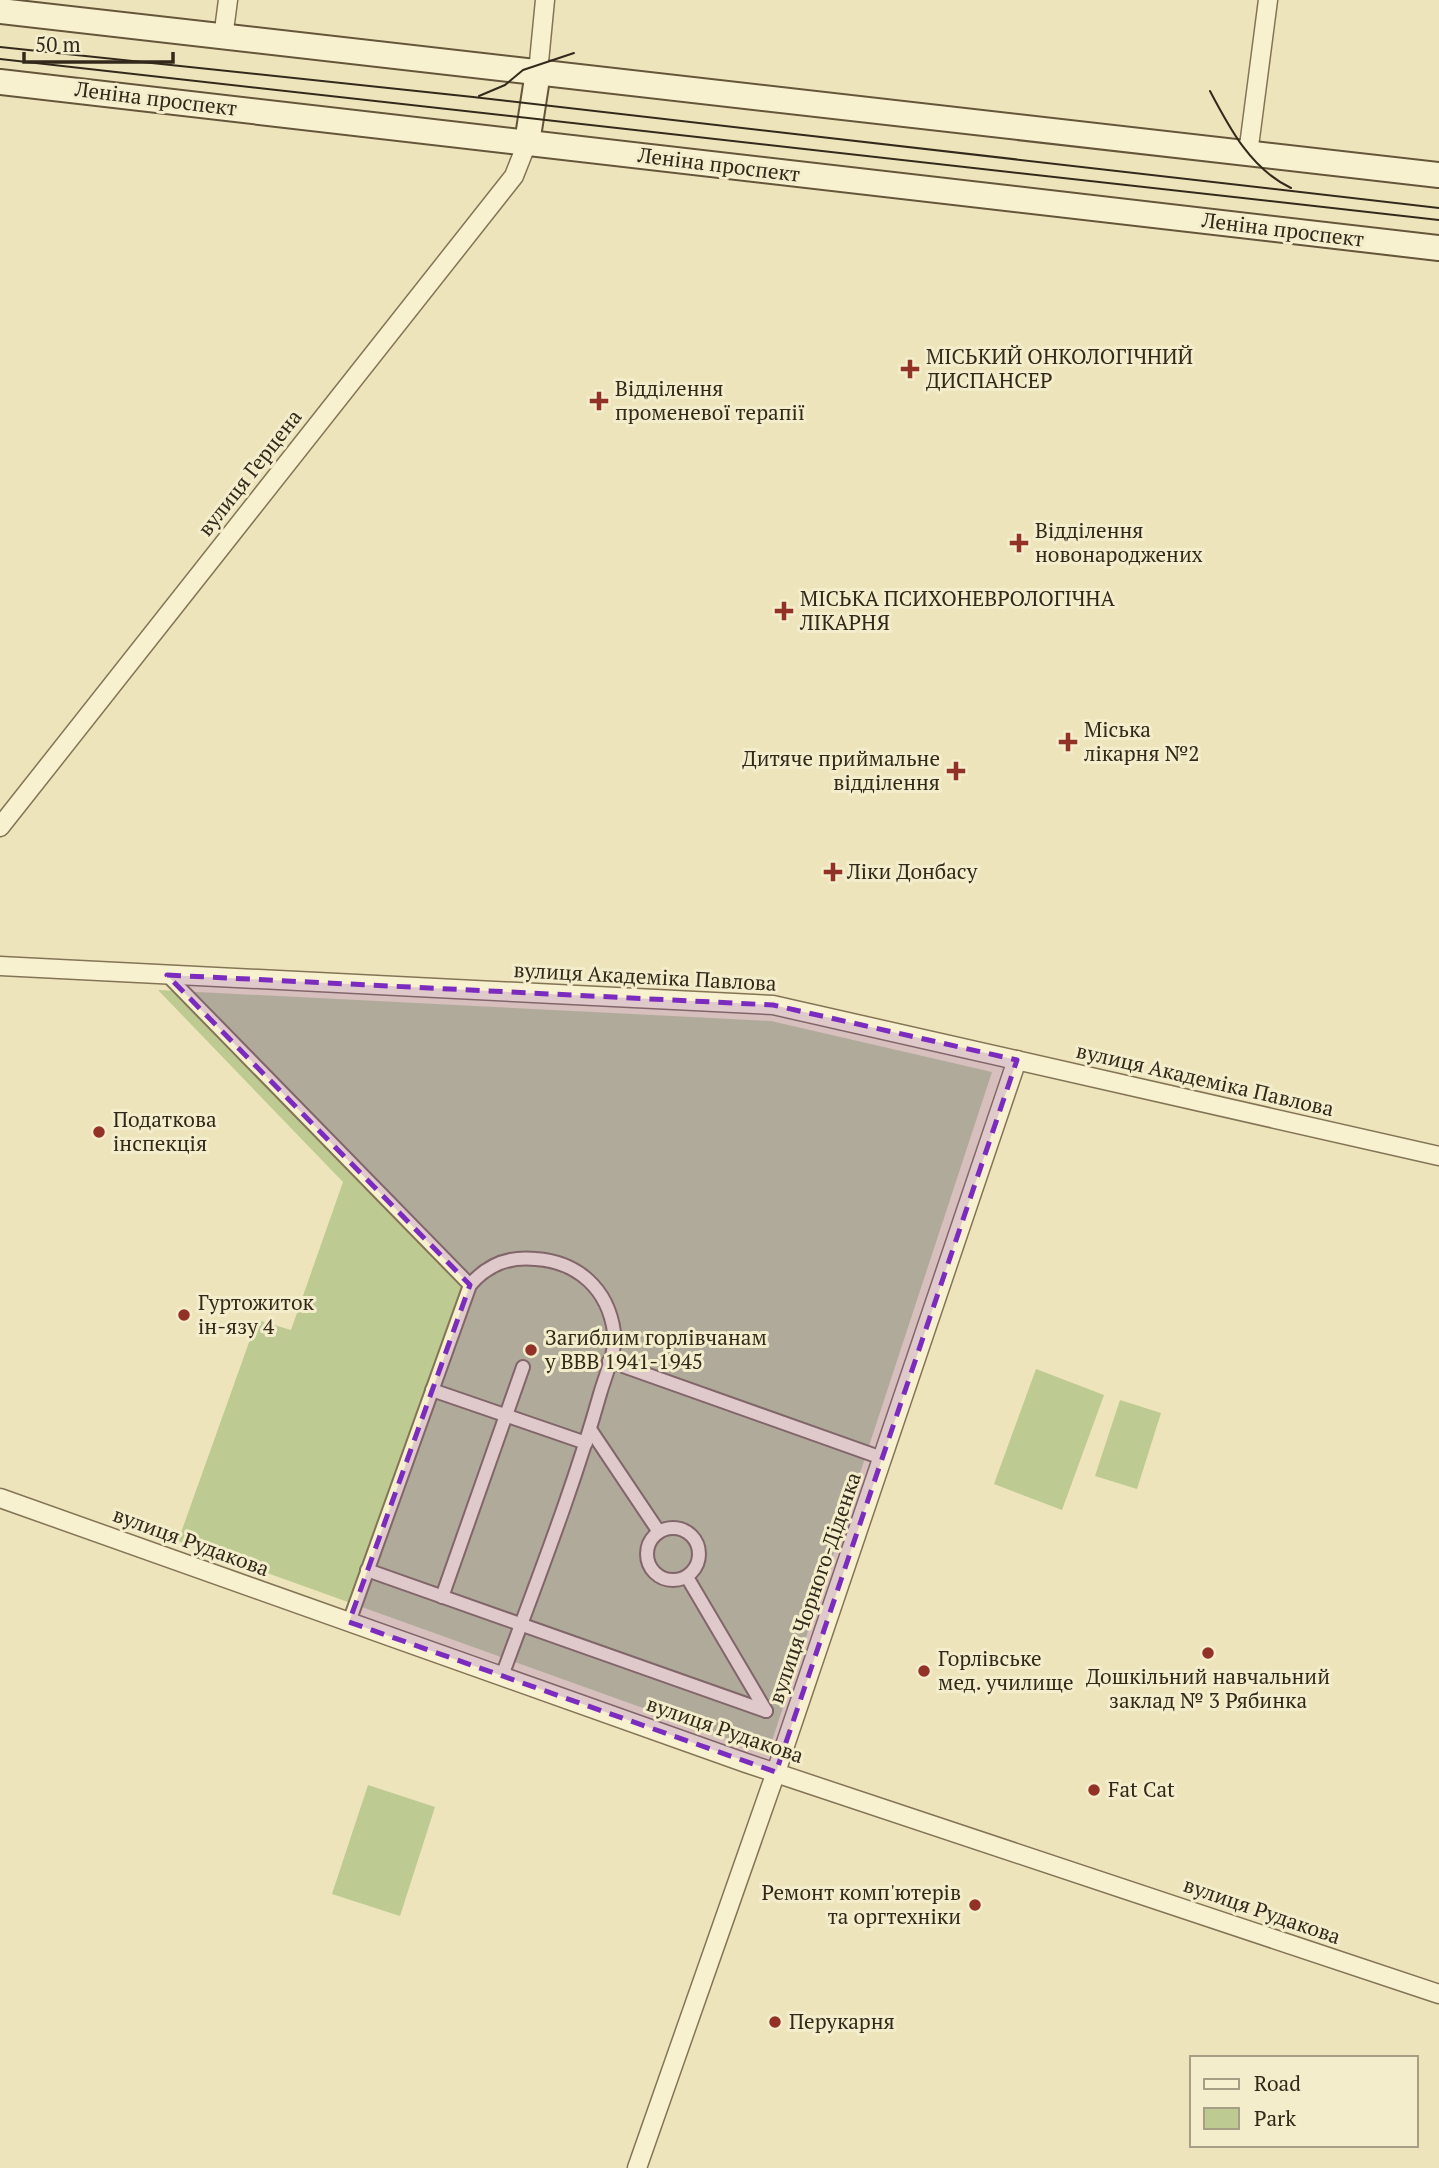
<svg xmlns="http://www.w3.org/2000/svg" width="1439" height="2168" viewBox="0 0 1439 2168" font-family="'PT Serif',serif">
<style>
.green{fill:#bdca91}
.lines{fill:none;stroke-linecap:round;stroke-linejoin:round}
.pedestrian-casing{stroke:#847456;stroke-width:16}
.minor-casing{stroke:#847456;stroke-width:21}
.secondary-casing{stroke:#65553a;stroke-width:28}
.pedestrian{stroke:#f8f1cf;stroke-width:12}
.minor{stroke:#f8f1cf;stroke-width:18}
.secondary{stroke:#f8f1cf;stroke-width:24}
.tram{stroke:#33291b;stroke-width:2}
.marked{fill:#7b2cbf;fill-opacity:0.2;stroke:#7b2cbf;stroke-width:5;stroke-dasharray:14 9;stroke-linejoin:round}
.poi-dot{fill:#923227;stroke:#f4edcc;stroke-width:2.5}
.labels{text-anchor:middle;stroke-width:6;stroke-linejoin:round;paint-order:stroke}
.street-label{font-size:21px;fill:#33291b;stroke:#f4edcc}
.poi-label{font-size:21px;fill:#33291b;stroke:#f4edcc;text-anchor:start}
</style>
<rect width="100%" height="100%" fill="#ede4bc"/>
<!-- green -->
<g class="green">
<path d="M158,990L771,1021L992,1072L768,1753L178,1541L257,1320L291,1330L343,1182Z"/>
<path d="M1036,1369L1104,1395L1062,1510L994,1484Z"/>
<path d="M1120,1400L1161,1413L1137,1489L1095,1476Z"/>
<path d="M368,1785L435,1807L400,1916L332,1894Z"/>
</g>
<g class="lines">
<!-- pedestrian casing -->
<g class="pedestrian-casing">
<g id="pedestrian">
<path d="M167,975L470,1285"/>
<path d="M609,1361L882,1458"/>
<path d="M432,1390L586,1443"/>
<path d="M590,1429L659,1532"/>
<circle cx="673" cy="1554" r="26"/>
<path d="M367,1570L766,1711"/>
<path d="M687,1577L766,1711"/>
<path d="M442,1597L523,1367"/>
<path d="M349,1622L470,1285C487,1265 509,1256 536,1259C578,1262 608,1289 614,1332C617,1350 605,1376 600,1394C573,1490 536,1583 502,1676"/>
</g>
</g>
<!-- minor casing -->
<g class="minor-casing">
<g id="minor">
<path d="M223,38L228,0"/>
<path d="M538,72L545,0"/>
<path d="M1248,154L1268,0"/>
<path d="M0,827L514,176L527,143"/>
<path d="M0,966L773,1005L1439,1156"/>
<path d="M0,1498L746,1763L1439,1994"/>
<path d="M637,2168L776,1772L1017,1060"/>
</g>
</g>
<!-- secondary casing -->
<g class="secondary-casing">
<g id="secondary">
<path d="M0,11L1439,175"/>
<path d="M0,82L1439,248"/>
<path d="M527,143L538,72"/>
</g>
</g>
<!-- pedestrian -->
<use href="#pedestrian" class="pedestrian"/>
<!-- minor -->
<use href="#minor" class="minor"/>
<!-- secondary -->
<use href="#secondary" class="secondary"/>
<!-- tram -->
<g class="tram">
<path d="M0,47L473,97L1439,208"/>
<path d="M0,59L1439,220"/>
<path d="M1210,91C1230,129 1251,169 1291,188"/>
<path d="M479,96L505,85L523,70L574,53"/>
</g>
</g>
<!-- marked area -->
<path class="marked" d="M167,975L773,1005L1017,1060L776,1772L349,1622L470,1285Z"/>
<!-- markers -->
<g class="poi-dot">
<path d="M906.5 358.5h7v7h7v7h-7v7h-7v-7h-7v-7h7z"/>
<path d="M595.5 390.5h7v7h7v7h-7v7h-7v-7h-7v-7h7z"/>
<path d="M1015.5 532.5h7v7h7v7h-7v7h-7v-7h-7v-7h7z"/>
<path d="M780.5 600.5h7v7h7v7h-7v7h-7v-7h-7v-7h7z"/>
<path d="M1064.5 731.5h7v7h7v7h-7v7h-7v-7h-7v-7h7z"/>
<path d="M952.5 760.5h7v7h7v7h-7v7h-7v-7h-7v-7h7z"/>
<path d="M829.5 861.5h7v7h7v7h-7v7h-7v-7h-7v-7h7z"/>
<circle cx="99" cy="1132" r="7"/>
<circle cx="184" cy="1315" r="7"/>
<circle cx="531" cy="1350" r="7"/>
<circle cx="1208" cy="1653" r="7"/>
<circle cx="924" cy="1671" r="7"/>
<circle cx="1094" cy="1790" r="7"/>
<circle cx="975" cy="1905" r="7"/>
<circle cx="775" cy="2022" r="7"/>
</g>
<g class="labels">
<!-- street labels -->
<g class="street-label">
<text transform="translate(156 99) rotate(7)" y="7">Леніна проспект</text>
<text transform="translate(719 165) rotate(7)" y="7">Леніна проспект</text>
<text transform="translate(1283 230) rotate(7)" y="7">Леніна проспект</text>
<text transform="translate(250 473) rotate(-52)" y="7">вулиця Герцена</text>
<text transform="translate(645 977) rotate(3)" y="7">вулиця Академіка Павлова</text>
<text transform="translate(1205 1080) rotate(13)" y="7">вулиця Академіка Павлова</text>
<text transform="translate(191 1542) rotate(20)" y="7">вулиця Рудакова</text>
<text transform="translate(815 1588) rotate(-71)" y="7">вулиця Чорного-Діденка</text>
<text transform="translate(725 1730) rotate(19)" y="7">вулиця Рудакова</text>
<text transform="translate(1262 1911) rotate(19)" y="7">вулиця Рудакова</text>
</g>
<!-- poi labels -->
<g class="poi-label">
<text x="926" y="364">МІСЬКИЙ ОНКОЛОГІЧНИЙ<tspan x="926" dy="24">ДИСПАНСЕР</tspan></text>
<text x="615" y="396">Відділення<tspan x="615" dy="24">променевої терапії</tspan></text>
<text x="1035" y="538">Відділення<tspan x="1035" dy="24">новонароджених</tspan></text>
<text x="800" y="606">МІСЬКА ПСИХОНЕВРОЛОГІЧНА<tspan x="800" dy="24">ЛІКАРНЯ</tspan></text>
<text x="1084" y="737">Міська<tspan x="1084" dy="24">лікарня №2</tspan></text>
<text x="940" y="766" text-anchor="end">Дитяче приймальне<tspan x="940" dy="24">відділення</tspan></text>
<text x="847" y="879">Ліки Донбасу</text>
<text x="113" y="1127">Податкова<tspan x="113" dy="24">інспекція</tspan></text>
<text x="198" y="1310">Гуртожиток<tspan x="198" dy="24">ін-язу 4</tspan></text>
<text x="545" y="1345">Загиблим горлівчанам<tspan x="545" dy="24">у ВВВ 1941-1945</tspan></text>
<text x="938" y="1666">Горлівське<tspan x="938" dy="24">мед. училище</tspan></text>
<text x="1208" y="1684" text-anchor="middle">Дошкільний навчальний<tspan x="1208" dy="24">заклад № 3 Рябинка</tspan></text>
<text x="1108" y="1797">Fat Cat</text>
<text x="961" y="1900" text-anchor="end">Ремонт комп'ютерів<tspan x="961" dy="24">та оргтехніки</tspan></text>
<text x="789" y="2029">Перукарня</text>
</g>
</g>
<!-- legend -->
<rect x="1190" y="2056" width="228" height="91" fill="#f4edcc" stroke="#a79f85" stroke-width="2"/>
<rect x="1204" y="2079" width="35" height="10" fill="#f8f1cf" stroke="#a79f85" stroke-width="2"/>
<text x="1254" y="2091" font-size="21" fill="#33291b">Road</text>
<rect x="1204" y="2108" width="35" height="21" fill="#bdca91" stroke="#a79f85" stroke-width="2"/>
<text x="1254" y="2126" font-size="21" fill="#33291b">Park</text>
<!-- scale -->
<path d="M24 52v10h149v-10" fill="none" stroke="#33291b" stroke-width="3.5"/>
<text x="35" y="52" font-size="21" fill="#33291b" stroke="#f4edcc" stroke-width="5" paint-order="stroke">50 m</text>
</svg>
